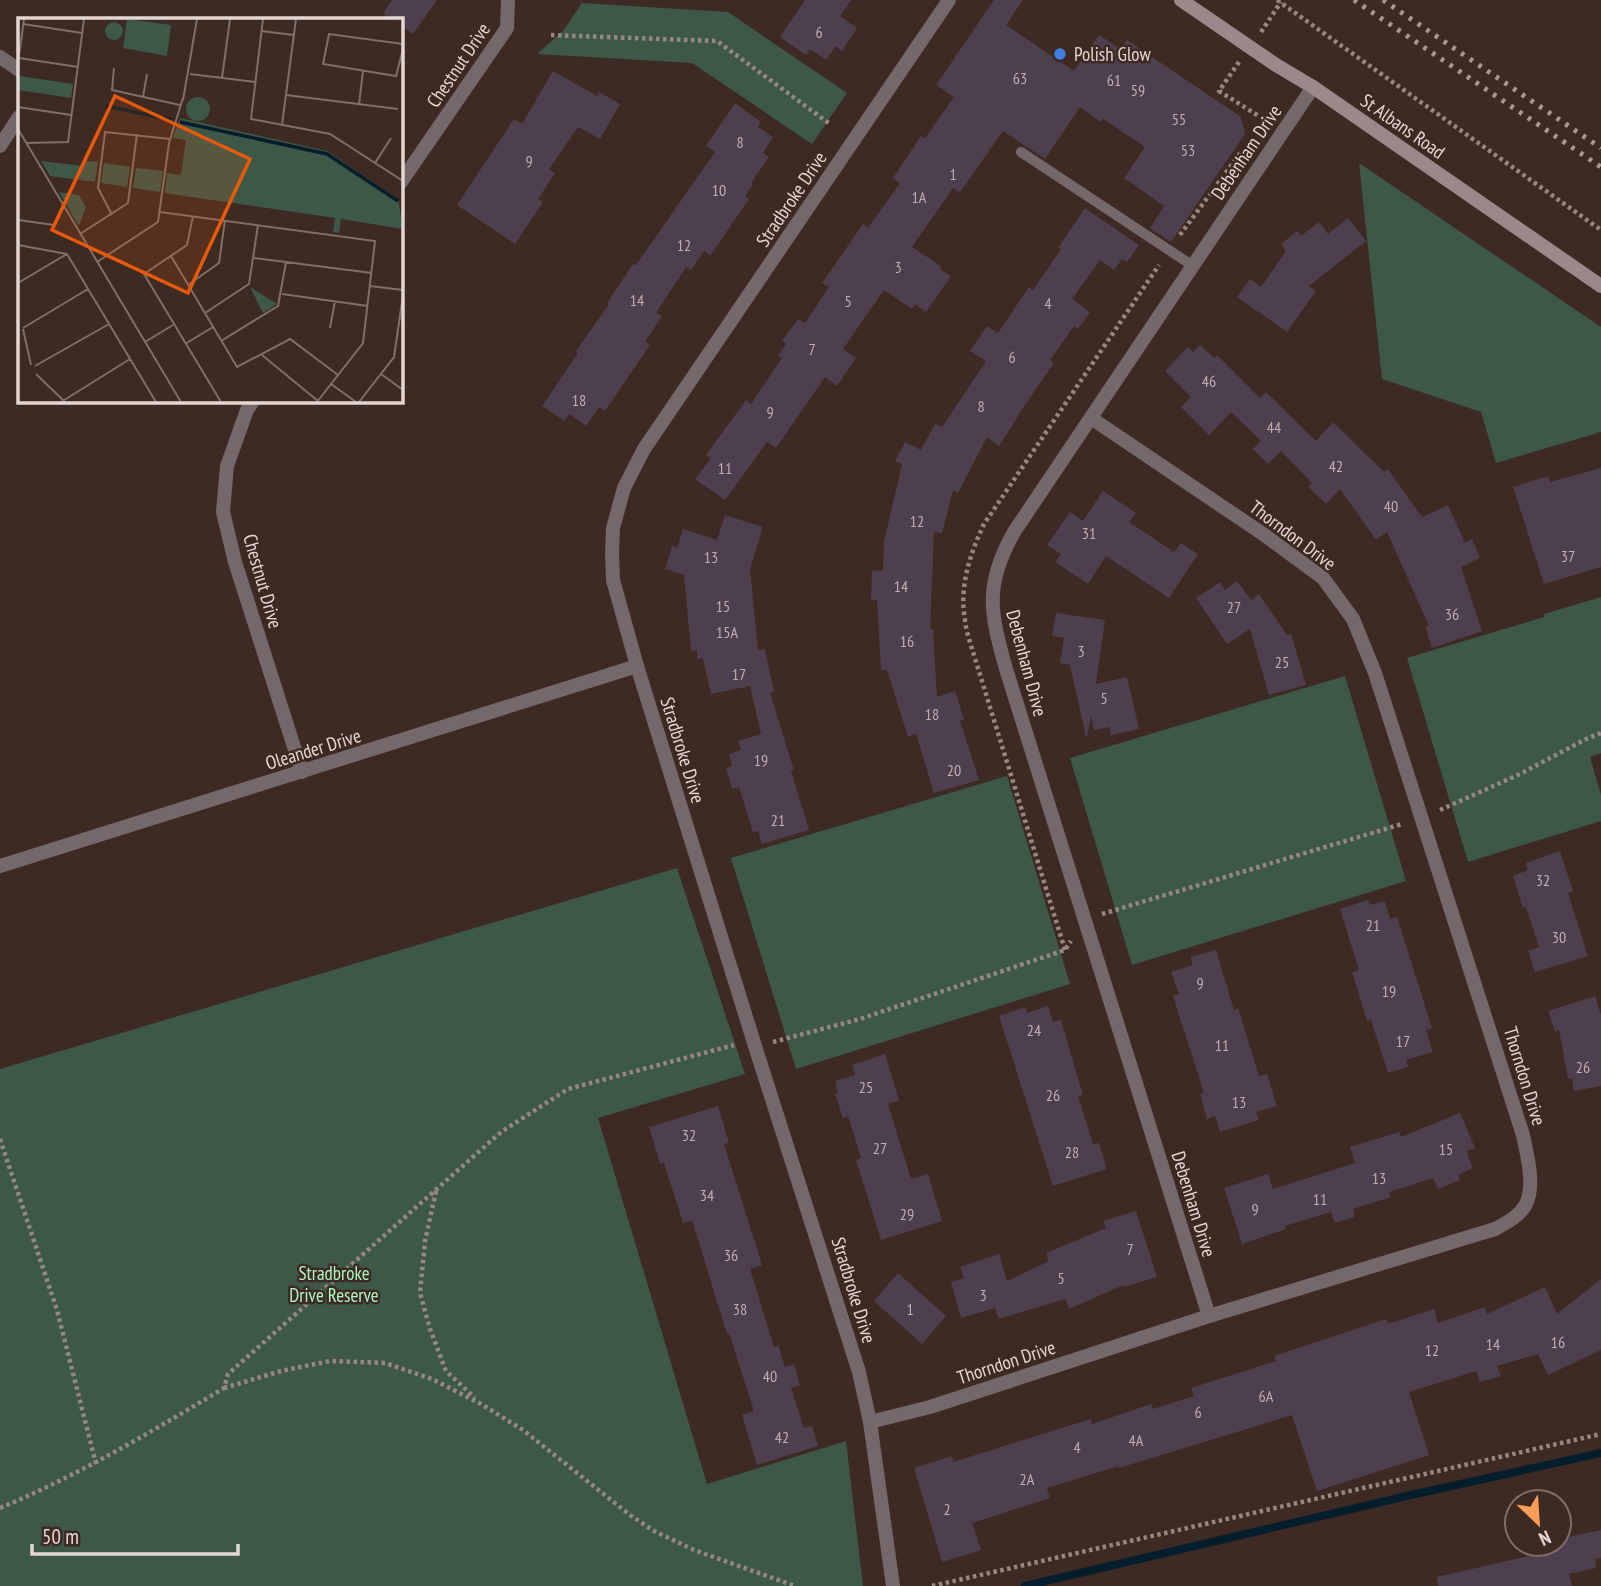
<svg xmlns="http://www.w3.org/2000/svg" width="1601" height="1586" viewBox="0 0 1601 1586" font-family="'PT Sans Narrow',sans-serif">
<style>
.green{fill:#3d5847}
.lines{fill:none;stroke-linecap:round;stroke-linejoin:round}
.stream{stroke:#051e2d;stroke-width:8}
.building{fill:#4e3f4f}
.path{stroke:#988781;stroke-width:4.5;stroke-dasharray:3.5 3.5;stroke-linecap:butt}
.service{stroke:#74686a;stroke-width:10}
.minor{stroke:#74686a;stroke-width:14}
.secondary{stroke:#9a888a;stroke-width:14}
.rail{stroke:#a89993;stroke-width:5;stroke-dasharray:3.5 7;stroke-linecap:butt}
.shop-dot{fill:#3f7fe0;stroke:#3d2a22;stroke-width:2.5}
.labels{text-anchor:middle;stroke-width:5;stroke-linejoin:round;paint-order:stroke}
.number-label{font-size:16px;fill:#beb0b0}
.poi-label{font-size:19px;fill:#e4d6d1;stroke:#3d2a22;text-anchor:start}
.street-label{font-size:19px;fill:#e4d6d1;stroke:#3d2a22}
.park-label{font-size:19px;fill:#aaf6c5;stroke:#3d2a22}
.inset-river{fill:none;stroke:#051e2d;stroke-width:3.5}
.inset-road{fill:none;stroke:#806f68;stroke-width:2}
.view{fill:#e8590c;fill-opacity:0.15;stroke:#e8590c;stroke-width:3.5}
.inset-edge{fill:none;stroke:#e4d6d1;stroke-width:3.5}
</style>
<rect width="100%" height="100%" fill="#3d2a22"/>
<!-- green -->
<g class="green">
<path d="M582,3L728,12L847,93L812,144L692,63L537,54L563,31Z"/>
<path d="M1359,163L1601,327V432L1496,463L1481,412L1382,379Z"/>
<path d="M1601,597V753L1590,757L1601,795V821L1468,862L1407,658L1544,617V614Z"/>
<path d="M1345,676L1406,881L1132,965L1070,758Z"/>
<path d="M1007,776L1070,984L796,1069L731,858Z"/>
<path d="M677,868L745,1074L598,1118L707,1484L846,1441L863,1586H0V1069Z"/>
</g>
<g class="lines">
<!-- stream -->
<path class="stream" d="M1025,1586L1411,1495L1601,1453"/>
</g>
<!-- building -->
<g class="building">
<path d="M392,0H437L413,34L401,26V19H391L383,14Z"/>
<path d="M805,0H851L840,16L857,28L842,51L836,46L826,60L810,49L806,55L780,37Z"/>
<path d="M994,0H1023L1006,25L1074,71L1099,35L1120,49L1127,40L1241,117L1245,134L1171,242L1150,228L1164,206L1124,178L1145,147L1103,119L1101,122L1080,107L1045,159L1003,131L960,192L953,188L912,247L941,266L940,269L951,276L926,312L915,304L912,309L884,290L843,349L856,358L837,386L825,377L776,448L767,442L725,500L695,479L711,458L706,455L746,400L751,404L782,358L778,355L786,344L782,341L798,319L805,323L829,287L822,283L863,224L868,228L900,183L893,178L921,136L925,138L954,97L936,85Z"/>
<path d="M553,71L597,96L599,92L620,104L600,139L578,127L549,169L555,173L538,199L543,202L515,244L457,205L514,119L522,124Z"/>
<path d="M735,103L761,122L758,127L773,137L763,153L769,157L751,183L753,184L745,196L749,199L710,256L704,251L691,270L686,267L656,313L662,316L645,342L650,345L605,411L599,407L586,426L569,414L564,421L542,406L578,353L576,351L609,304L607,303L633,264L636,265L715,152L706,146Z"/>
<path d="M1085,208L1139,245L1127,262L1122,259L1114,270L1100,260L1072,299L1090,312L1078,329L1074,326L1050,360L1054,363L1018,415H1019L999,446L987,437L958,493L953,490L942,533L934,532L930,629H933L937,697L955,691L964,719L960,721L979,780L934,793L916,734L908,737L887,670H881L877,600H871L872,570L883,571L884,542L902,464L895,461L905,442L921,450L935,424L942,427L986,361L970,351L987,326L998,333L1029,287L1033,290L1061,249L1058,248Z"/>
<path d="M1348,218L1366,241L1309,286L1316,291L1287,332L1237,297L1250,279L1261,287L1286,251L1281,244L1297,231L1301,236L1319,222L1328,234Z"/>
<path d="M1200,345L1214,358L1217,355L1260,398L1266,392L1316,441L1333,422L1384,472L1388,469L1422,517L1448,505L1465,543L1472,539L1480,558L1461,567L1482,631L1432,648L1425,627L1429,626L1387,532L1376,540L1340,489L1326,504L1308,487L1312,483L1281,451L1268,464L1253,449L1261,441L1231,412L1209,435L1181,407L1191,397L1165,371L1188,347L1193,352Z"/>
<path d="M1601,468V567L1544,584L1513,487L1548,476L1550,482Z"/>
<path d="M1103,491L1136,513L1129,522L1174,552L1181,543L1198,554L1169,598L1106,556L1088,584L1055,562L1061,554L1047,545L1070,512L1083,521Z"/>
<path d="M725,515L763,527L750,569L758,650L765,649L774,692L770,693L794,770L791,771L809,830L762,844L758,831L753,832L739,787L732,789L726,768L732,766L729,754L741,750L738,741L761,734L750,686L711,694L703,658L697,659V650L691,651L684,575L665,569L672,546L677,548L683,529L717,540Z"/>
<path d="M1237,581L1251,600L1259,594L1287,635L1291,634L1306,685L1269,695L1250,629L1227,644L1196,598L1220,582L1225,590Z"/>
<path d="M1056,613L1105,620L1096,684L1127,677L1139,729L1111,735L1109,727L1094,730L1091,716L1087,737H1086L1070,665L1060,663L1064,638L1052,636Z"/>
<path d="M1560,851L1573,891L1568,893L1588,956L1535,972L1528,951L1539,947L1526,907L1523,908L1513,876L1528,870L1526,863Z"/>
<path d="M1368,900L1370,905L1385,901L1390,919L1397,917L1432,1028L1426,1030L1433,1052L1406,1060L1408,1067L1388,1073L1371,1020L1367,1021L1352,972L1359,970L1340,909Z"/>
<path d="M1216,950L1234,1010L1238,1008L1259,1076L1267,1074L1277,1106L1256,1112L1259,1120L1220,1132L1215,1116L1207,1119L1200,1094L1204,1093L1173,996L1179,994L1171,972L1193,965L1190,957Z"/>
<path d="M1595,996L1601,1015V1086L1574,1091L1572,1078L1568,1079L1559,1030L1555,1032L1548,1011Z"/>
<path d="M1048,1006L1053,1022L1061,1020L1083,1095L1078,1096L1093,1144L1099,1143L1107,1169L1053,1186L999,1016L1025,1007L1027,1013Z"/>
<path d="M885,1054L899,1100L888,1104L911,1179L928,1174L942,1221L881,1240L856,1160L861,1158L848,1116L843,1118L835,1094L838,1093L835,1081L855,1075L852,1065Z"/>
<path d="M718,1106L729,1143L724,1144L762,1265L750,1269L774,1347L778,1345L785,1367L794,1364L800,1385L791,1388L804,1428L812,1426L818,1446L757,1465L742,1415L754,1411L729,1333L727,1334L692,1220L683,1223L664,1163L660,1164L649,1127Z"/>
<path d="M1460,1113L1475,1148L1466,1151L1473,1168L1458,1175L1460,1180L1438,1189L1433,1178L1389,1192L1391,1197L1353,1209L1355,1217L1335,1223L1331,1212L1285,1226L1286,1229L1242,1244L1224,1188L1268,1174L1273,1189L1355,1163L1350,1147L1399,1132L1401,1137Z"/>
<path d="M1136,1211L1157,1277L1124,1287L1123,1285L1069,1309L1065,1299L999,1319L995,1308L961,1318L951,1282L964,1278L960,1267L999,1254L1007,1281L1049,1261L1046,1253L1106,1228L1103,1221Z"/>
<path d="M898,1273L946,1316L922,1344L874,1301Z"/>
<path d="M1601,1279V1350L1548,1375L1538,1354L1497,1366L1501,1376L1480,1382L1476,1371L1409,1392L1429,1455L1317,1491L1292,1415L1119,1468V1466L1047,1488L1050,1498L972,1523L981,1550L942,1562L914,1468L952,1456L953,1462L1091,1419L1092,1424L1151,1404L1153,1409L1194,1396L1191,1388L1276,1361L1274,1356L1386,1319L1388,1324L1434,1309L1438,1323L1485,1307L1487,1314L1545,1287L1557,1314Z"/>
<path d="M1601,1530V1558L1595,1559L1596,1568L1569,1574L1572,1586H1438L1437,1577L1541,1553L1539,1544H1559V1539Z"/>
</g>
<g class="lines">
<!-- path -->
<g class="path">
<path d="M1277,0L1601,230"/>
<path d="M1261,32L1281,2"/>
<path d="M551,35L717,41L830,124"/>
<path d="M1239,62L1219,91L1265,120"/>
<path d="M1180,235L1241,152"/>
<path d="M1440,810L1520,774L1586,739L1601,733"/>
<path d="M1102,914L1402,824"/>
<path d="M1065,950L973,652C970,642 966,631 965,620C959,586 970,554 984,524L1159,265"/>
<path d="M773,1042L860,1019L1065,950L1071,941"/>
<path d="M0,1139L57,1310L96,1464"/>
<path d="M436,1191L425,1241L420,1293L430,1329L446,1371L475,1398"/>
<path d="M224,1388L281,1371L330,1361L385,1363L432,1379L481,1404L523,1430L630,1515L654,1531L694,1550L795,1586"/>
<path d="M0,1508C79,1475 151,1432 224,1388L228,1374L501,1132L568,1089L734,1045"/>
<path d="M932,1586L1601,1434"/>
</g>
<!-- service -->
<path class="service" d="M1021,152L1193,266"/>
<!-- minor -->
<g class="minor">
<path d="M0,57L19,70"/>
<path d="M0,146L19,117"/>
<path d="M401,182L507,28L508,0"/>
<path d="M253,401L247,410L227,466L223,512L235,562L302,772"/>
<path d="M0,866L637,666"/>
<path d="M1209,1316L1006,669C990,612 984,585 1014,532L1313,87"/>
<path d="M870,1422L930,1407L1209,1316L1495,1229C1506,1223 1518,1217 1525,1206C1536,1187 1527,1155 1523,1135L1375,673L1353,619L1323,578L1263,534L1091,418"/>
<path d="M893,1586L870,1422L859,1372L755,1046L637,666L613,580L612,555L613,528L624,488L644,449L949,0"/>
</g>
<!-- secondary -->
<path class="secondary" d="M1181,0L1276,65L1313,87L1601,286"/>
<!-- rail -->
<g class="rail">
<path d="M1354,0L1601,167"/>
<path d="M1383,0L1601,148"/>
</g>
</g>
<!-- markers -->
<circle class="shop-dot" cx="1060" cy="54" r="7"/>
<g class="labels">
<!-- number labels -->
<g class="number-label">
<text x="819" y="38">6</text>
<text x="1020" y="84">63</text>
<text x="1114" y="86">61</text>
<text x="1138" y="96">59</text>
<text x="1179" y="125">55</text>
<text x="740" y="148">8</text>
<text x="1188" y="156">53</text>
<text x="529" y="167">9</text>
<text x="953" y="180">1</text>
<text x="719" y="196">10</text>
<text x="919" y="203">1A</text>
<text x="684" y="251">12</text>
<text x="898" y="273">3</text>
<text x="637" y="306">14</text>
<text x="848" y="307">5</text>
<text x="1048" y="309">4</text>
<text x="812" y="355">7</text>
<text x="1012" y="363">6</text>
<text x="1209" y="387">46</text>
<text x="579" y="406">18</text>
<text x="981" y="412">8</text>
<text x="770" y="418">9</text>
<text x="1274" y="433">44</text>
<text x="1336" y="472">42</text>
<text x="725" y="474">11</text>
<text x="1391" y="512">40</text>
<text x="917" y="527">12</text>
<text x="1089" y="539">31</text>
<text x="1568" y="562">37</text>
<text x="711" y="563">13</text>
<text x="901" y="592">14</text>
<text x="723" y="612">15</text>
<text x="1234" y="613">27</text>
<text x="1452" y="620">36</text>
<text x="727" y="638">15A</text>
<text x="907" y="647">16</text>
<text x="1081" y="657">3</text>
<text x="1282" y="668">25</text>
<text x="739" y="680">17</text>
<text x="1104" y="704">5</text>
<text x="932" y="720">18</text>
<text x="761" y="766">19</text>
<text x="954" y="776">20</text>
<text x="778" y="826">21</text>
<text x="1543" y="886">32</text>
<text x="1373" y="931">21</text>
<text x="1559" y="943">30</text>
<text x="1200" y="989">9</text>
<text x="1389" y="997">19</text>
<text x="1034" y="1036">24</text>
<text x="1403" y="1047">17</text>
<text x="1222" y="1051">11</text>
<text x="1583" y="1073">26</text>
<text x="866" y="1093">25</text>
<text x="1053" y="1101">26</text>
<text x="1239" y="1108">13</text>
<text x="689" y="1141">32</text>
<text x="880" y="1154">27</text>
<text x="1446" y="1155">15</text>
<text x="1072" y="1158">28</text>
<text x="1379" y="1184">13</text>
<text x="707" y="1201">34</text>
<text x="1320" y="1205">11</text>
<text x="1255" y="1215">9</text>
<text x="907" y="1220">29</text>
<text x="1130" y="1255">7</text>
<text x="731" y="1261">36</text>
<text x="1061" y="1284">5</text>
<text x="983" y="1301">3</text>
<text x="740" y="1315">38</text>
<text x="910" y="1315">1</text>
<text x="1558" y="1348">16</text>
<text x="1493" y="1350">14</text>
<text x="1432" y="1356">12</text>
<text x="770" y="1382">40</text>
<text x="1266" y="1402">6A</text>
<text x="1198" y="1418">6</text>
<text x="782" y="1443">42</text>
<text x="1136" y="1446">4A</text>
<text x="1077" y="1453">4</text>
<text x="1027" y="1485">2A</text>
<text x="947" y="1515">2</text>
</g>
<!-- poi labels -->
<g class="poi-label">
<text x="1074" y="61">Polish Glow</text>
</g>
<!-- street labels -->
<g class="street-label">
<text transform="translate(458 65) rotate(-56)" y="7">Chestnut Drive</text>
<text transform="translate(1403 126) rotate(35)" y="7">St Albans Road</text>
<text transform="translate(1246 152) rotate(-56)" y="7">Debenham Drive</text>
<text transform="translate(791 199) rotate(-56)" y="7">Stradbroke Drive</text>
<text transform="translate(1293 535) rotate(37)" y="7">Thorndon Drive</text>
<text transform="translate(263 581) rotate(74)" y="7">Chestnut Drive</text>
<text transform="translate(1027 663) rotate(75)" y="7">Debenham Drive</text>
<text transform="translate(313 749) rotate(-17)" y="7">Oleander Drive</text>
<text transform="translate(683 750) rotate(73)" y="7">Stradbroke Drive</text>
<text transform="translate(1525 1076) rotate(73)" y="7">Thorndon Drive</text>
<text transform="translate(1194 1204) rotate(73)" y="7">Debenham Drive</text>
<text transform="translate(854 1290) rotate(73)" y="7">Stradbroke Drive</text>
<text transform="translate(1006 1362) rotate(-18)" y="7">Thorndon Drive</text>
</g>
<!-- park labels -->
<g class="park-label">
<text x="334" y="1280">Stradbroke<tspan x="334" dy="22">Drive Reserve</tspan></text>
</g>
</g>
<!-- overview -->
<g transform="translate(18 18)">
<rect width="385" height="385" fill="#3d2a22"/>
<path d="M109,1L153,7L149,38L105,30ZM87 13a9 9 0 1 1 18 0a9 9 0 1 1-18 0ZM2,58L55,66L53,80L0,72ZM168 91a12 12 0 1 1 24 0a12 12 0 1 1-24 0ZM162,100L309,133L380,181L385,211L323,201L321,215L315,214L317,200L147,175L149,155L163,157L168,122L155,120ZM23,143L65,148L66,143L80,144L77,164L32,158ZM86,145L112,149L109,169L83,165ZM118,150L145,153L142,174L115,170ZM41,174L61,177L68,189L61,208ZM232,269L259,286L245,295Z" fill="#3d5847"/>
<path class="inset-river" d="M88,88L154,102M162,104L309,136L380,183"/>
<path class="inset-road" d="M245,1L233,101L312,116L385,163M5,6L64,15M243,13L276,17M385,26L311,16L305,46L378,58L385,31M1,40L60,49M0,45L6,1M96,50L94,72L162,87M172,56L237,64M204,60L212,1M268,77L380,91M125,79L129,56M165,82L179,1M341,86L345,53M0,89L53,97M264,107L278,1M0,111L163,384M8,125L50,124L66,1M357,145L373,120M142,194L357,223L345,325L299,384M94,197L80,170L87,114L152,121M175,198L169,227L126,256L203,384M0,202L36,207M62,216L110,185L119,116M0,227L49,236M49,236L138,384M153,238L219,349L272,321L320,357M236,240L354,255M79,244L140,204L151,125L165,80M0,265L49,236M170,267L201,245L207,202M352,268L385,272M264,276L350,288M187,295L231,266L240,207M5,310L70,271M312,310L317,283M5,311L13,347M203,323L260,288L268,244M127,324L155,307M167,326L195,309M244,337L300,383M17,348L91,306M18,356L47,384M363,356L385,372M313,366L338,384M43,384L112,341M341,384L376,339L385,277"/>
<path class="view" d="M97,78L232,141L170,275L34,212Z"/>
<rect width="385" height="385" class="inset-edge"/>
</g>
<!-- north arrow -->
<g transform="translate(1538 1523) rotate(155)"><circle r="33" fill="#3d2a22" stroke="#806f68" stroke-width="2"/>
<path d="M0-5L12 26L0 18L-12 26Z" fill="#fd9c56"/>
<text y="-10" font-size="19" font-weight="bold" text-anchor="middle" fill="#e4d6d1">N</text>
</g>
<!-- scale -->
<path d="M32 1544v10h206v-10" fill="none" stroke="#e4d6d1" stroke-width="3.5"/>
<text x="42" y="1544" font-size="21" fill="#e4d6d1" stroke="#3d2a22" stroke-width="5" paint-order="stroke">50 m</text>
</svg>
